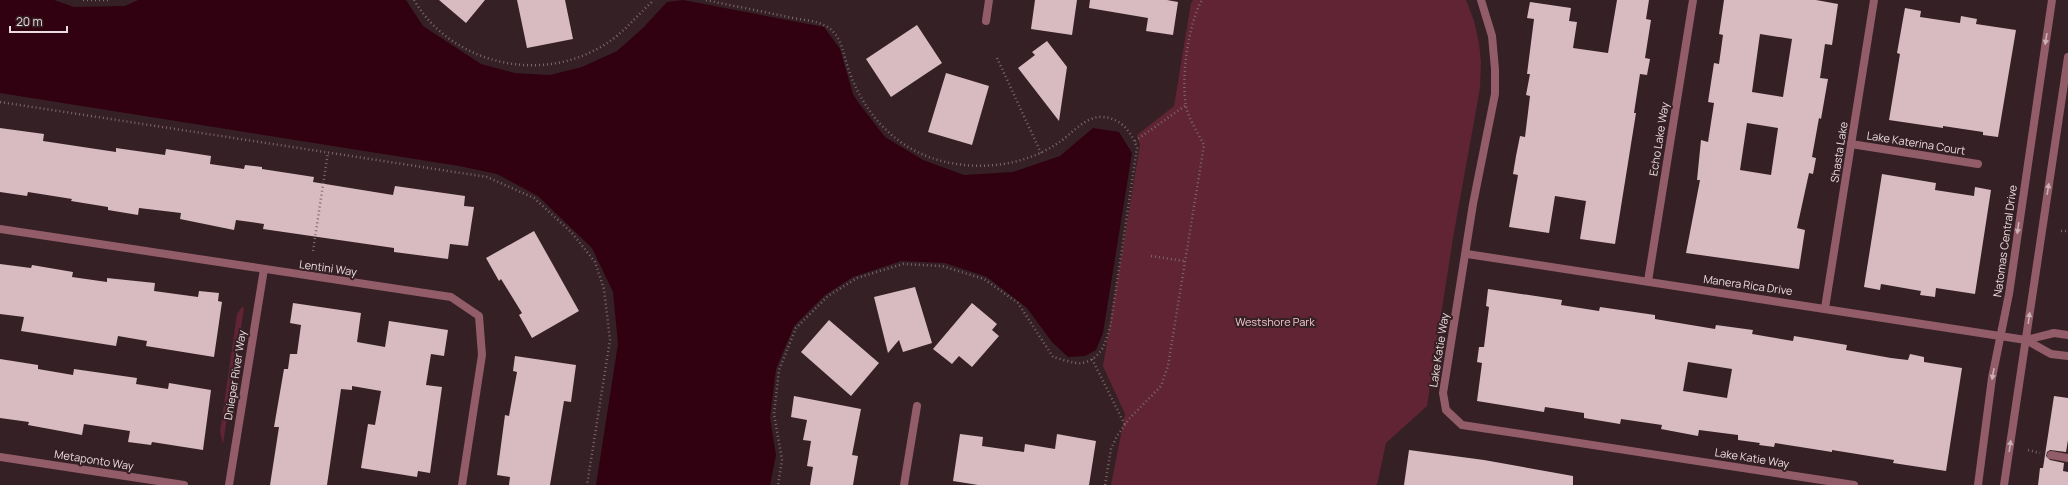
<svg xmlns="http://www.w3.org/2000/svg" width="2068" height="485" viewBox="0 0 2068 485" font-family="Manrope,sans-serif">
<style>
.green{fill:#602435}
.water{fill:#310112}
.building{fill:#d7bbc0;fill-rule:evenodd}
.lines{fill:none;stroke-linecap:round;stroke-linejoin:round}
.path{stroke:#7b696d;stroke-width:2.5;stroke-dasharray:1 3;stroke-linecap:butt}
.lane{stroke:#925d69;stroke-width:8}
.street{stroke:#925d69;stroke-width:8}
.oneway{fill:#cbb0b6}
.labels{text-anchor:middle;stroke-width:4;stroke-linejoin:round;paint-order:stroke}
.street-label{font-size:11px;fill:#eadcdf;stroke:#352025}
.park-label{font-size:11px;fill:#f4c8d0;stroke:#352025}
</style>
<rect width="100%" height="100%" fill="#352025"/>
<!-- green -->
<g class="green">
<path d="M1193,0H1466L1474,21L1479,43L1481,62L1480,88L1453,238L1427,406L1386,443L1377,485H1111L1125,414L1103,366L1140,145L1137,135L1174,106L1191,3Z"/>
<path d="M242,307L244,308L223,444L220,432L237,314Z"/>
</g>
<!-- water -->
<path class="water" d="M0,0H54L74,7L125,6L138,0H406L423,26L481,64L515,73L550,75L582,67L617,51L643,28L667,2L683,0L824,27L840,49L853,94L858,102L885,137L923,160L964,175L1013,172L1060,156L1093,128L1119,132L1132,153L1103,333L1096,350L1085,356L1068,357L1052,342L1027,308L987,277L945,263L901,261L853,277L825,295L794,326L776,369L770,418L776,455L770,485H596L618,344L613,292L592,248L538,196L497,174L459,166L0,93Z"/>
<!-- building -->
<g class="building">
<path d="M439,0H485L466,23Z"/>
<path d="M517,0H565L573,39L527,48Z"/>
<path d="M1035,0H1077L1072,35L1031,29Z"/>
<path d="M1090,0H1167L1178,2L1173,35L1146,31L1148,18L1089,8Z"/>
<path d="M1617,0H1649L1646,19L1651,20L1645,58L1650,59L1647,75L1640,74L1634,113H1636L1615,244L1580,239L1586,201L1555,196L1549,233L1509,227L1518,175L1513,174L1516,156L1520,136L1525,137L1530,96L1526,95L1530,74H1527L1534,19L1527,18L1530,2L1571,8L1569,21L1577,22L1573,48L1608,53Z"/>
<path d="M1724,0H1816L1838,4L1832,45L1825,44L1820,78L1828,79L1821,119L1819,118L1812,157L1816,158L1813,174L1809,173L1797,228L1805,230L1799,269L1686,253L1700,180H1697L1701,140L1708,142L1714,103L1708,102L1714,63L1719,64L1723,35L1719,34ZM1760,34L1792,39L1783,97L1752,92ZM1747,123L1778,128L1771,175L1740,170Z"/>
<path d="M1905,8L1921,11L1920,17L1960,23L1961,16L1977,19L1976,24L2016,30L1998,137L1983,135V132L1943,126V128L1889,120L1900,54L1897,53Z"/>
<path d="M917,25L942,63L891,97L866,59Z"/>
<path d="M1047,41L1067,67L1059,121L1018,68L1035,55L1032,52Z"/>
<path d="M946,73L989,86L972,145L928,132Z"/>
<path d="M0,128L44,134L43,141L116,152V148L165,155L166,149L211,156L210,164L244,169L245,165L262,167V169L314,177L313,182L393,195L395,186L465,196L464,206L474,207L468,246L450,244L448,259L394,252V248L263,229L264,224L236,220L234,230L180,219L181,213L139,208L138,215L108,210V207L71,201L72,199L28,192L27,196L0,192Z"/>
<path d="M1882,174L1936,183L1935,190L1974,196L1975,187L1991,190L1975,294L1936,288L1935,297L1920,295L1921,291L1881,284L1880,290L1864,287Z"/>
<path d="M534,231L579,311L532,338L519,315L522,313L501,279L499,281L486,258Z"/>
<path d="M0,264L31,268L32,265L73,272L72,277L107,282V278L155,283L154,291L198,297L199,291L219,293L218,301L222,302L214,357L146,346L147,341L118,336L116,346L21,331L24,317L0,314Z"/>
<path d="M915,287L932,343L903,352L899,340L888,353L874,297Z"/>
<path d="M1488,289L1562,300L1561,305L1599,311L1600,307L1655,315V319L1715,329L1716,325L1753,330L1752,334L1793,341L1794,336L1847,345L1846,350L1891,358L1908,360L1910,354L1924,357V362L1962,368L1946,471L1893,463L1894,460L1832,450V452L1775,443L1774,447L1759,445L1760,443L1738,440V435L1699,430L1698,436L1661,429L1662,425L1621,419L1620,424L1584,418V413L1545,407L1544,412L1477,401L1482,363L1477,362L1479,347H1484L1489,307L1486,306ZM1688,362L1732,369L1727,398L1683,391Z"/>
<path d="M293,303L361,313L357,342L385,347L389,321L448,330L444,356L431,354L426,385L442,387L430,473L418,471L417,477L361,468L368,424L375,425L381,391L352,386V390L341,389L327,485H270L279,427H274L284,369H288L290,354H297L301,325L290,323Z"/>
<path d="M972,303L997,324L992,330L999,336L972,367L959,356L952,364L933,349Z"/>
<path d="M829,320L879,363L851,396L801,352Z"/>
<path d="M515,356L576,365L571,402L564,401L550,485H509L510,477L497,475L505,415L509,416L517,372L513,371Z"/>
<path d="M0,359L38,365V369L73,375L74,369L137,378L136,384L168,389L169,383L211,390L203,450L152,442L151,445L128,442L130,431L84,424L82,435L28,425L29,422L0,418Z"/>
<path d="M794,396L861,409L852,455L858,456L853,485H810L813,467L807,466L811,441L803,440L807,420L791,417Z"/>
<path d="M2054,396L2068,398V440L2066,452L2050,450L2047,452L2046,456L2050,460L2064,463L2063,471L2068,472V485H2038L2040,468H2043Z"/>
<path d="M960,434L983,437L982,446L1024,452L1025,444L1055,449L1057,434L1096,441L1089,485H978L953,481Z"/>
<path d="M1409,450L1484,460L1573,476V485H1404Z"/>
</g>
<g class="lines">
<!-- path -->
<g class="path">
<path d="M83,0H108"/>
<path d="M414,0C450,62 535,83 597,49C621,37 635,17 654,0"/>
<path d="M706,0C733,6 761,11 788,17C801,20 818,20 829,28C842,38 843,53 848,68C864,116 900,154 951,163C987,170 1027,164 1058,143C1071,135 1084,117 1101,117C1121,117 1132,133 1137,148L1111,322C1107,339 1103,359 1082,363C1074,364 1061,359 1053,357L1018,303L984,279L942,266L903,264L857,278L828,296L796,328L779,370L774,414L782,460L778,485"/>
<path d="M997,58L1041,153"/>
<path d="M0,102L487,177L534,198L572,233L595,262L604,289L610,340L587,485"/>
<path d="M1135,141L1186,105"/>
<path d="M2061,231H2068"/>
<path d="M313,251L328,152"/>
<path d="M1151,256L1184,261"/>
<path d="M1092,359L1125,425"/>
<path d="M2028,450L2040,453"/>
<path d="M1105,485L1111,449L1117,436L1129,419L1161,386L1168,366L1204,145C1198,133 1189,120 1186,106C1181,77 1188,25 1202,0"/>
</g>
<!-- lane -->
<path class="lane" d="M2051,455L2068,458"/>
<!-- street -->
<g class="street">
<path d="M1481,0L1492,36L1495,69V94L1473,204L1443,393L1446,410L1462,425L1854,485"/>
<path d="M986,21L989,0"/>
<path d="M1851,144L1978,164"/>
<path d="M0,229L451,297L479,316L482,355L462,485"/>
<path d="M1467,254L2026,340L2051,354L2068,356"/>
<path d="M1648,281L1693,0"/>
<path d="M1825,308L1874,0"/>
<path d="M2026,340L2054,333L2068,335"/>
<path d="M0,457L184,485"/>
<path d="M229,485L264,269"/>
<path d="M904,485L917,406"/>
<path d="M1978,485L1992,378L2009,294L2052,0"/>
<path d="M2004,485L2068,57"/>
</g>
</g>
<!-- one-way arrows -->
<defs><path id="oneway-solid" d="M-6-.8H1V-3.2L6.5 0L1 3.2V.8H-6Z"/></defs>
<g class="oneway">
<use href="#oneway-solid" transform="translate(2046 39) rotate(99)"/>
<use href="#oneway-solid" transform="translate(2048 189) rotate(-81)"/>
<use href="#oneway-solid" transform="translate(2018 228) rotate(98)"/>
<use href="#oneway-solid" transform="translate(2029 318) rotate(-82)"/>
<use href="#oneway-solid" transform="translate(1993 374) rotate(100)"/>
<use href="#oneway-solid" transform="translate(2010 446) rotate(-82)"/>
</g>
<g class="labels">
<!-- street labels -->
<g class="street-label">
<text transform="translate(1659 139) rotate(-81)" y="4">Echo Lake Way</text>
<text transform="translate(1916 143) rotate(9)" y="4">Lake Katerina Court</text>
<text transform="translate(1839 152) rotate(-81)" y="4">Shasta Lake</text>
<text transform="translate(2005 241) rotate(-82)" y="4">Natomas Central Drive</text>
<text transform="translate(328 268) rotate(8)" y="4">Lentini Way</text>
<text transform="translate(1748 285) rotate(8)" y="4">Manera Rica Drive</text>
<text transform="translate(1439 350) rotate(-81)" y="4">Lake Katie Way</text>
<text transform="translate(235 375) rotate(-81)" y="4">Dnieper River Way</text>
<text transform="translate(1752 458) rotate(9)" y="4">Lake Katie Way</text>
<text transform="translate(94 460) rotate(9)" y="4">Metaponto Way</text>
</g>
<!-- park labels -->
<g class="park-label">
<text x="1275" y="326">Westshore Park</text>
</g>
</g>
<!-- scale -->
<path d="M10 26v6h57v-6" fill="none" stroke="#eadcdf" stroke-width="2"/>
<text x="16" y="26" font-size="12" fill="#eadcdf" stroke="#352025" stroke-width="3" paint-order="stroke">20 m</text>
</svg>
